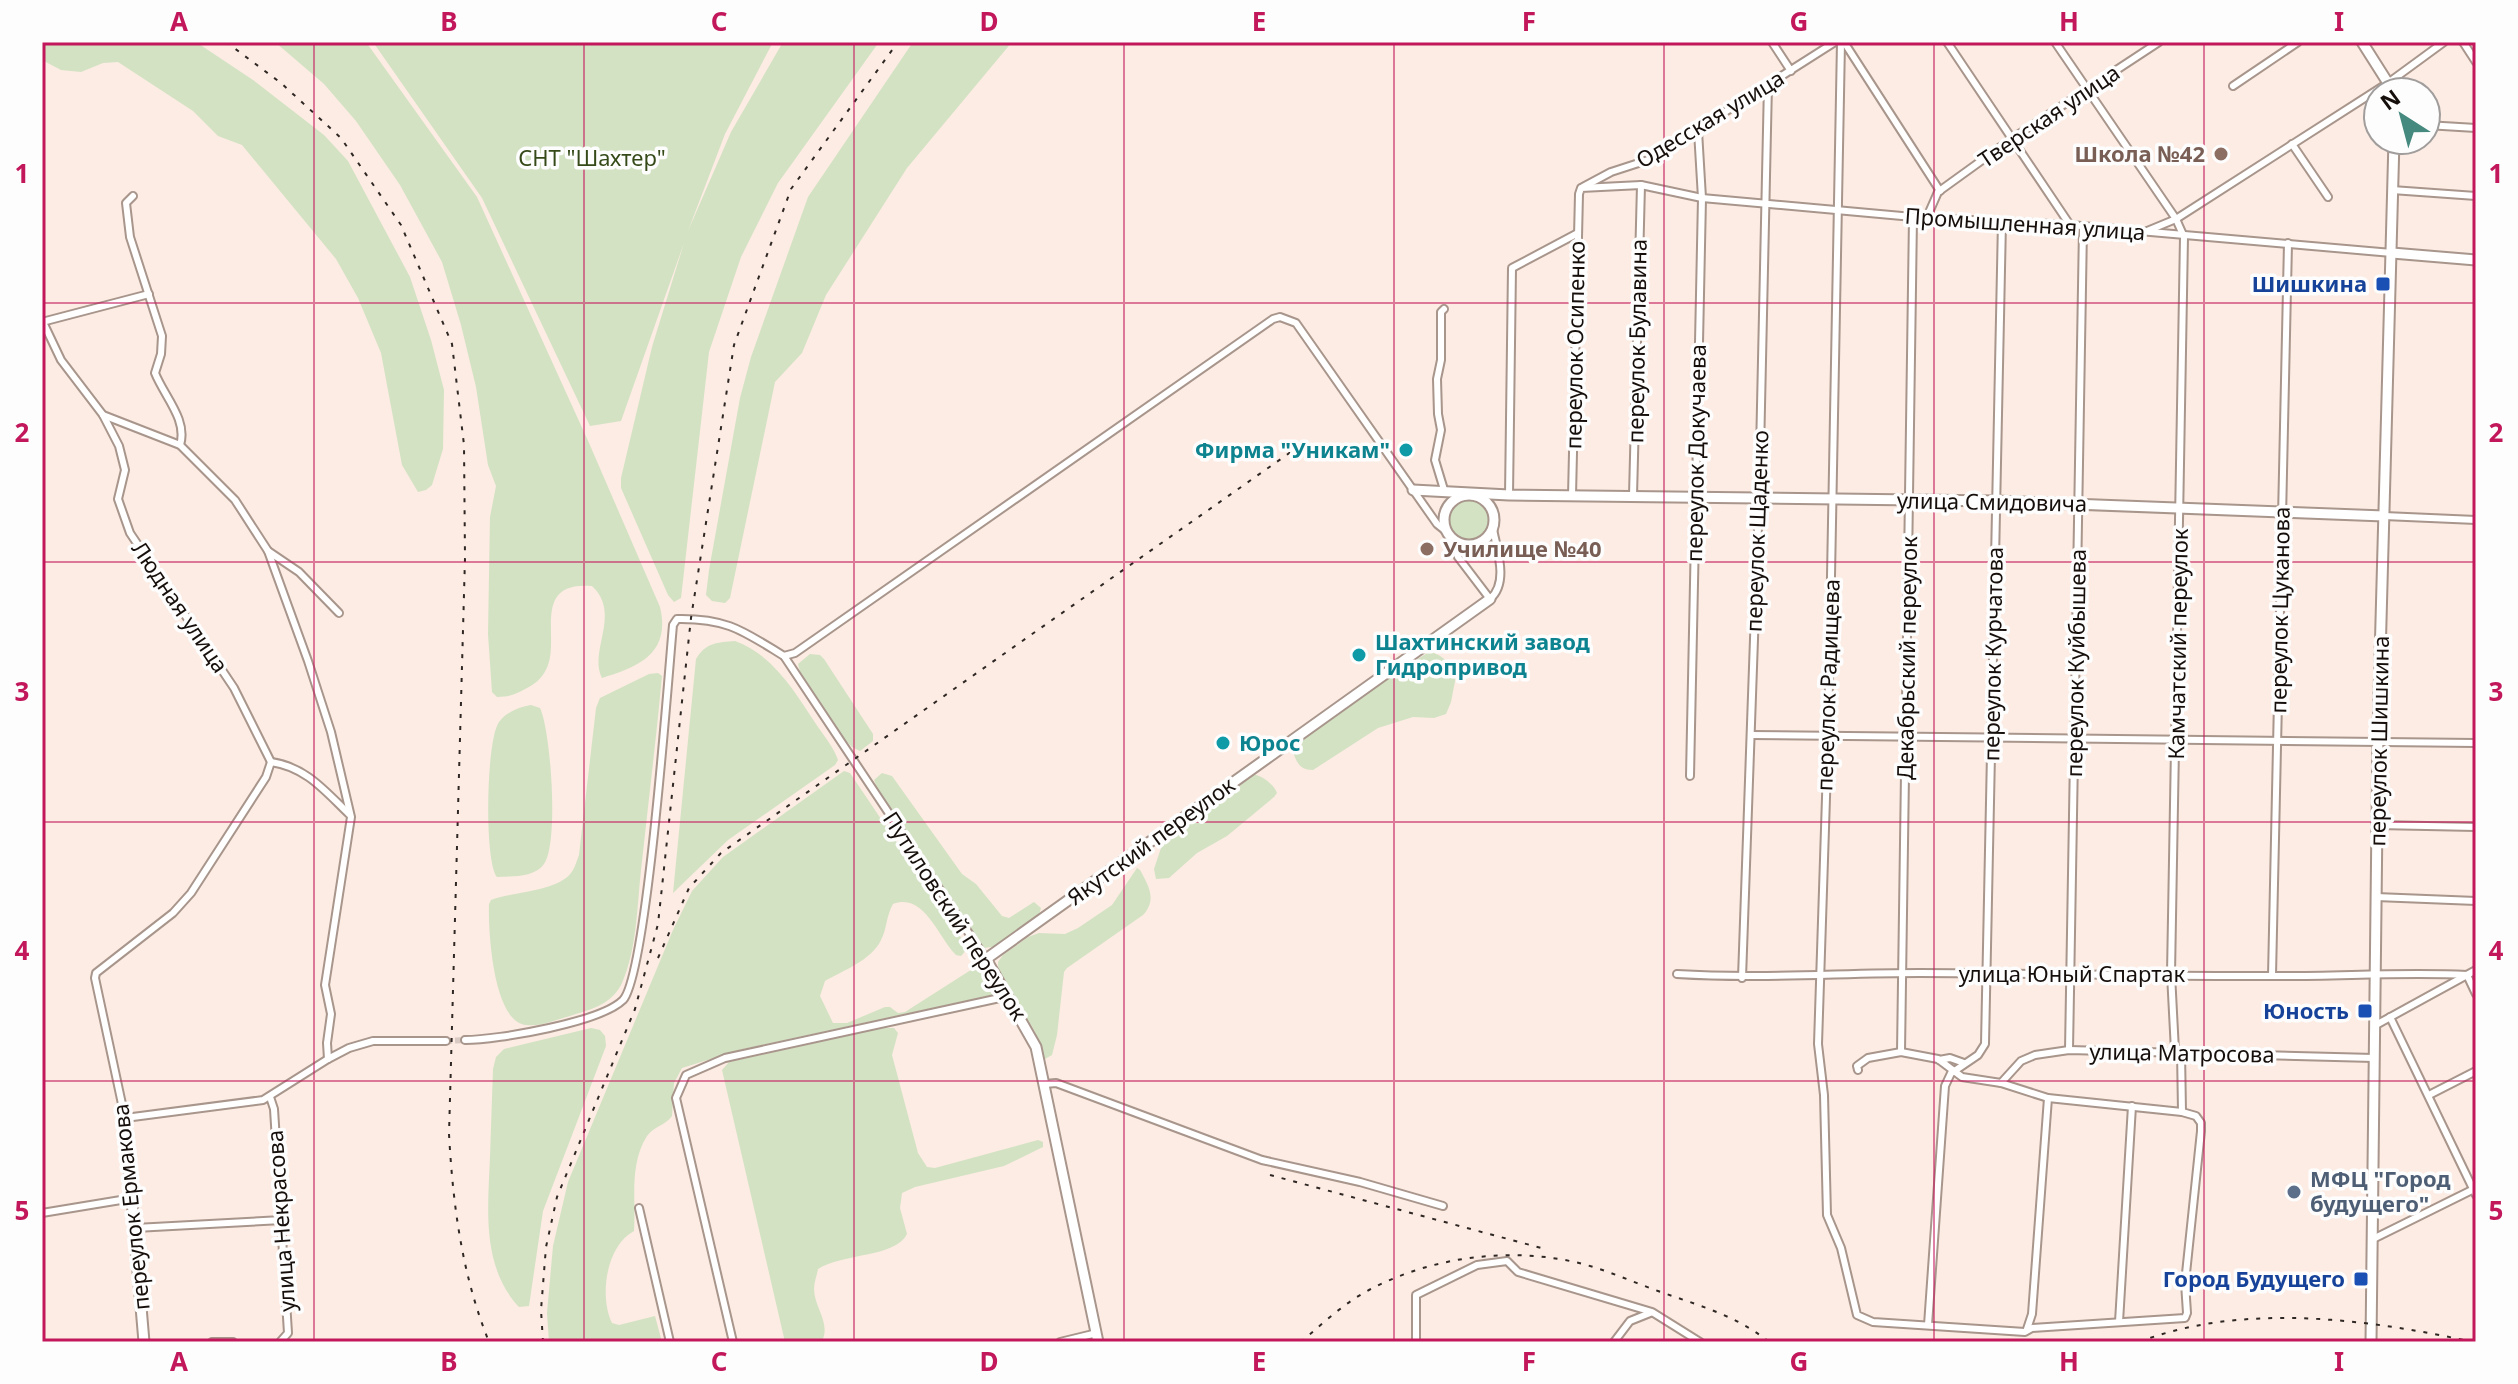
<svg xmlns="http://www.w3.org/2000/svg" width="2518" height="1384" viewBox="0 0 2518 1384" font-family="'Noto Sans',sans-serif">
<style>
.green{fill:#d3e2c3}
.lines{fill:none;stroke-linecap:round;stroke-linejoin:round}
.street-tunnel{stroke:#d9cbc3;stroke-width:6;stroke-dasharray:6 3;stroke-linecap:butt}
.street-casing{stroke:#a8958b;stroke-width:10}
.secondary-casing{stroke:#a8958b;stroke-width:13}
.street{stroke:#fff;stroke-width:6}
.secondary{stroke:#fff;stroke-width:9}
.rail{stroke:#2f2724;stroke-width:2;stroke-dasharray:4 8;stroke-linecap:butt}
.grid{fill:none;stroke:#c2185b;stroke-width:2;stroke-opacity:0.55}
.education-dot{fill:#8d6e63;stroke:#fdfdfd;stroke-width:3}
.transit-dot{fill:#1a4fb4;stroke:#fdfdfd;stroke-width:3}
.culture-dot{fill:#0f9aa8;stroke:#fdfdfd;stroke-width:3}
.service-dot{fill:#5c6f8a;stroke:#fdfdfd;stroke-width:3}
.labels{text-anchor:middle;stroke-width:7;stroke-linejoin:round;paint-order:stroke}
.street-label{font-size:22px;fill:#150e0b;stroke:#fdfdfd}
.education-label{font-size:22px;font-weight:bold;fill:#785e54;stroke:#fdfdfd;text-anchor:end}
.park-label{font-size:22px;fill:#354a18;stroke:#fdfdfd}
.transit-label{font-size:22px;font-weight:bold;fill:#164399;stroke:#fdfdfd;text-anchor:end}
.culture-label{font-size:22px;font-weight:bold;fill:#0d838f;stroke:#fdfdfd;text-anchor:start}
.service-label{font-size:22px;font-weight:bold;fill:#4e5e75;stroke:#fdfdfd;text-anchor:start}
.neatline{fill:none;stroke:#c2185b;stroke-width:3}
.grid-label{font-size:26px;text-anchor:middle;font-weight:bold;fill:#c2185b}
</style>
<rect width="100%" height="100%" fill="#fcece3"/>
<!-- green -->
<g class="green">
<path d="M42,42H196L253,80L324,135L348,161L410,277L431,340L444,390L443,449L432,485L426,490L418,492L402,465L381,353L358,298L336,259L242,145L218,136L193,111L118,62L103,63L81,72L61,70L42,60Z"/>
<path d="M275,42H366L477,197L589,443L660,607C671,653 639,667 602,678C588,651 622,614 592,586C532,581 559,635 548,665C544,676 537,683 527,688C516,694 510,697 497,697L492,692L488,634L490,517L496,486L488,465L476,387L461,325L442,262L400,185L356,121L324,84Z"/>
<path d="M373,42H773L725,134L688,231L731,132L783,42H879L778,183L741,257L709,352L681,598L674,602L668,595L621,488V478L652,347L684,243L621,421L590,426L482,198Z"/>
<path d="M913,42H1012L907,168L826,295L802,353L775,382L730,598L725,603L712,601L706,595L709,570L740,398L751,357L808,197Z"/>
<circle cx="1469" cy="520" r="21"/>
<path d="M735,641C774,655 796,694 818,727C825,737 834,748 838,760L835,765L728,840L673,893L696,659C705,643 718,642 735,641Z"/>
<path d="M1429,652C1441,653 1452,665 1456,676L1451,702L1446,714L1434,718L1413,717L1378,728L1313,770C1300,770 1297,763 1293,752L1296,743L1392,675Z"/>
<path d="M810,654L820,655L824,659L873,734V741L860,751L852,747L846,741L801,676L798,664Z"/>
<path d="M658,673L662,676C656,741 648,805 641,870C637,907 637,949 622,983C613,1003 593,1009 573,1015C558,1019 541,1027 526,1025C493,1022 488,930 489,904L491,900C512,892 558,891 571,873C575,868 577,860 579,855L596,708L600,698L649,674Z"/>
<path d="M531,705L540,708C551,731 559,844 544,864C534,878 512,876 497,877C484,862 486,740 499,722C506,712 519,707 531,705Z"/>
<path d="M844,771L850,773L968,948L961,956L956,955C938,937 924,892 893,904C886,916 887,929 881,940C872,960 842,971 825,981L820,996L833,1023H847L885,1007H890L898,1013L905,1012L974,968L983,971L998,990L997,994L743,1049L682,1068L674,1083L672,1116C666,1125 654,1126 647,1136C629,1164 636,1200 634,1231C606,1246 599,1296 612,1323L619,1325L655,1316L662,1342H549L547,1313L553,1246L568,1182L673,930L692,891L723,857Z"/>
<path d="M882,773L892,776L962,874L976,884L1002,916L1009,918L1034,902L1041,908L1039,915L998,946L984,948L877,788L874,780Z"/>
<path d="M1251,774C1260,774 1274,784 1277,793L1274,797L1227,836L1197,853L1169,878L1156,879L1154,869L1164,839Z"/>
<path d="M1137,868L1140,870C1149,886 1157,900 1143,915L1067,968L1064,972L1057,1035L1052,1055L1045,1059C1037,1051 1039,1040 1034,1030C1023,1010 997,986 998,962L1003,955L1028,937L1039,933L1065,934L1078,928L1112,905Z"/>
<path d="M591,1028L600,1030L605,1036L606,1046L543,1211L529,1306L519,1307C481,1266 488,1209 490,1157C491,1128 492,1098 493,1069L496,1057L504,1049Z"/>
<path d="M883,1028H894L898,1033L892,1055L918,1153L927,1167L935,1168L1038,1140L1043,1142V1147L1004,1166L915,1187L902,1193L900,1208L907,1234C895,1258 842,1253 818,1269C817,1275 814,1282 814,1289C814,1307 831,1323 822,1341L817,1342H785L722,1070L729,1062Z"/>
</g>
<g class="lines">
<!-- street-tunnel -->
<path class="street-tunnel" d="M446,1041L465,1040"/>
<!-- street casing -->
<g class="street-casing">
<g id="street">
<path d="M1772,42L1791,71"/>
<path d="M1841,42L1828,736L1818,1044L1824,1095L1827,1215L1841,1248L1857,1315L1873,1322L2025,1332L2032,1328L2185,1318L2187,1313L2185,1283L2201,1131V1123L2196,1116L2182,1112L2048,1098L2001,1083L1962,1077L1938,1059L1901,1052L1868,1058L1857,1066L1858,1070"/>
<path d="M1844,42L1940,191"/>
<path d="M1947,42L2070,225"/>
<path d="M2055,42L2176,219L2184,237L2171,974L2175,1051"/>
<path d="M2463,42L2476,62"/>
<path d="M2233,86L2298,42"/>
<path d="M2426,125L2476,128"/>
<path d="M2292,144L2328,197"/>
<path d="M1583,187L1611,172L1651,159L1835,42"/>
<path d="M2392,190L2476,196"/>
<path d="M133,196L126,203L130,237L162,336L161,354L155,373C164,396 188,420 180,445"/>
<path d="M1927,217L1938,192L2010,140L2159,42"/>
<path d="M2147,231L2176,219L2388,83L2444,42"/>
<path d="M1444,309L1441,312V360L1437,379L1438,414L1441,430L1435,460L1445,493"/>
<path d="M42,320L61,360L103,415L119,446L125,470L118,499L130,533L234,688L271,762"/>
<path d="M42,322L149,294"/>
<path d="M103,415L180,445L235,500L268,551L308,661L331,732L351,817L325,985L331,1014L327,1043L328,1059"/>
<path d="M1509,495L1512,268L1578,233"/>
<path d="M1572,496L1579,194L1581,188L1641,185L1702,198L1913,217L2070,225L2392,253"/>
<path d="M1633,496L1641,185"/>
<path d="M2384,516L2476,520"/>
<path d="M1451,537L1458,557L1490,599C1509,583 1497,550 1493,529"/>
<path d="M268,551L299,572L339,613"/>
<path d="M784,656L986,959"/>
<path d="M1751,735L2476,743"/>
<path d="M271,762L266,777L191,893L173,913L96,973L95,978L125,1118L263,1100L328,1059L349,1048L373,1041H446"/>
<path d="M271,762C306,767 325,791 349,814"/>
<path d="M1690,776L1702,198L1698,131"/>
<path d="M2377,825L2476,827"/>
<path d="M2376,897L2476,901"/>
<path d="M1677,974C1758,979 1839,973 1920,973C2042,973 2163,977 2285,976C2346,976 2407,972 2467,975L2476,994"/>
<path d="M2272,976L2288,243"/>
<path d="M1742,978L1759,498L1768,84"/>
<path d="M2390,1017L2476,1195"/>
<path d="M2374,1026L2476,970"/>
<path d="M465,1040C498,1040 601,1022 623,1000C647,974 668,679 673,625L677,619C727,618 743,631 784,656L795,653L1273,319L1280,317L1296,323L1437,524L1447,532"/>
<path d="M2069,1050L2083,228"/>
<path d="M2181,1051L2182,1112"/>
<path d="M1901,1052L1913,217"/>
<path d="M1939,1060L1950,1058L1964,1063"/>
<path d="M1953,1072L1978,1055L1985,1044L2002,221"/>
<path d="M2001,1083L2021,1061L2035,1055L2069,1050L2374,1058"/>
<path d="M1045,1084L1056,1083L1262,1160L1360,1182L1443,1206"/>
<path d="M2429,1095L2476,1071"/>
<path d="M270,1097L274,1109L288,1333L280,1342"/>
<path d="M639,1208L670,1342"/>
<path d="M42,1213L133,1198"/>
<path d="M135,1228L282,1220"/>
<path d="M2373,1239L2474,1189"/>
<path d="M2119,1322L2132,1106"/>
<path d="M1928,1325L1945,1086L1952,1071"/>
<path d="M2027,1329L2032,1314L2048,1098"/>
<path d="M212,1342H233"/>
<path d="M733,1342L676,1098L686,1075L725,1058L1009,996"/>
<path d="M1060,1342L1097,1333"/>
<path d="M1416,1342V1295L1477,1265L1507,1261L1518,1272L1652,1312L1700,1342"/>
<path d="M1614,1342L1630,1321L1650,1313"/>
</g>
</g>
<!-- secondary casing -->
<g class="secondary-casing">
<g id="secondary">
<path d="M2362,42L2388,83L2389,92"/>
<path d="M2392,253L2476,260"/>
<path d="M1413,490L1509,495L1996,501L2384,516"/>
<circle cx="1469" cy="520" r="25"/>
<path d="M125,1118L144,1342"/>
<path d="M1098,1342L1036,1047L986,959L1490,599"/>
<path d="M2371,1342L2378,732L2394,140"/>
</g>
</g>
<!-- street -->
<use href="#street" class="street"/>
<!-- secondary -->
<use href="#secondary" class="secondary"/>
<!-- rail -->
<g class="rail">
<path d="M226,42L281,83L341,138L401,225L452,344L464,445L465,558L449,1134C453,1206 462,1275 489,1342"/>
<path d="M658,958L689,888L721,853L1305,442"/>
<path d="M1270,1175L1545,1249"/>
<path d="M543,1342L541,1310L546,1247L557,1197L635,1009L658,924L691,618L734,345L791,189L898,42"/>
<path d="M1301,1342C1322,1324 1344,1303 1369,1290C1433,1256 1513,1246 1583,1264C1609,1271 1633,1282 1658,1291C1697,1305 1736,1315 1769,1342"/>
<path d="M2139,1342C2243,1302 2367,1319 2473,1342"/>
</g>
</g>
<!-- grid -->
<path class="grid" d="M314,42V1342M584,42V1342M854,42V1342M1124,42V1342M1394,42V1342M1664,42V1342M1934,42V1342M2204,42V1342M42,303H2476M42,562H2476M42,822H2476M42,1081H2476"/>
<!-- markers -->
<g class="education-dot">
<circle cx="2221" cy="154" r="8"/>
<circle cx="1427" cy="549" r="8"/>
</g>
<g class="transit-dot">
<rect x="2375" y="276" width="16" height="16" rx="4"/>
<rect x="2357" y="1003" width="16" height="16" rx="4"/>
<rect x="2353" y="1271" width="16" height="16" rx="4"/>
</g>
<g class="culture-dot">
<circle cx="1406" cy="450" r="8"/>
<circle cx="1359" cy="655" r="8"/>
<circle cx="1223" cy="743" r="8"/>
</g>
<circle class="service-dot" cx="2294" cy="1192" r="8"/>
<g class="labels">
<!-- street labels -->
<g class="street-label">
<text transform="translate(2049 116) rotate(-34)" y="8">Тверская улица</text>
<text transform="translate(1710 119) rotate(-31)" y="8">Одесская улица</text>
<text transform="translate(2025 224) rotate(4)" y="8">Промышленная улица</text>
<text transform="translate(1637 341) rotate(-89)" y="8">переулок Булавина</text>
<text transform="translate(1575 345) rotate(-89)" y="8">переулок Осипенко</text>
<text transform="translate(1696 453) rotate(-89)" y="8">переулок Докучаева</text>
<text transform="translate(1992 502) rotate(1)" y="8">улица Смидовича</text>
<text transform="translate(1757 531) rotate(-88)" y="8">переулок Щаденко</text>
<text transform="translate(180 607) rotate(56)" y="8">Людная улица</text>
<text transform="translate(2280 610) rotate(-89)" y="8">переулок Цуканова</text>
<text transform="translate(2178 644) rotate(-89)" y="8">Камчатский переулок</text>
<text transform="translate(1993 654) rotate(-89)" y="8">переулок Курчатова</text>
<text transform="translate(1907 658) rotate(-89)" y="8">Декабрьский переулок</text>
<text transform="translate(2076 663) rotate(-89)" y="8">переулок Куйбышева</text>
<text transform="translate(1828 685) rotate(-88)" y="8">переулок Радищева</text>
<text transform="translate(2379 741) rotate(-89)" y="8">переулок Шишкина</text>
<text transform="translate(1151 841) rotate(-36)" y="8">Якутский переулок</text>
<text transform="translate(955 916) rotate(57)" y="8">Путиловский переулок</text>
<text x="2072" y="982">улица Юный Спартак</text>
<text transform="translate(2182 1053) rotate(1)" y="8">улица Матросова</text>
<text transform="translate(131 1207) rotate(-96)" y="8">переулок Ермакова</text>
<text transform="translate(281 1221) rotate(-94)" y="8">улица Некрасова</text>
</g>
<!-- education labels -->
<g class="education-label">
<text x="2205" y="162">Школа №42</text>
<text x="1443" y="557" text-anchor="start">Училище №40</text>
</g>
<!-- park labels -->
<g class="park-label">
<text x="592" y="166">СНТ "Шахтер"</text>
</g>
<!-- transit labels -->
<g class="transit-label">
<text x="2367" y="292">Шишкина</text>
<text x="2349" y="1019">Юность</text>
<text x="2345" y="1287">Город Будущего</text>
</g>
<!-- culture labels -->
<g class="culture-label">
<text x="1390" y="458" text-anchor="end">Фирма "Уникам"</text>
<text x="1375" y="650">Шахтинский завод<tspan x="1375" dy="25">Гидропривод</tspan></text>
<text x="1239" y="751">Юрос</text>
</g>
<!-- service labels -->
<g class="service-label">
<text x="2310" y="1187">МФЦ "Город<tspan x="2310" dy="25">будущего"</tspan></text>
</g>
</g>
<!-- border -->
<rect width="2518" height="1384" fill="none" stroke="#fdfdfd" stroke-width="88"/>
<!-- north arrow -->
<g transform="translate(2402 116) rotate(324)"><circle r="38" fill="#fdfdfd" stroke="#a09d9c" stroke-width="2"/>
<path d="M0-6L14 30L0 20L-14 30Z" fill="#45897f"/>
<text y="-12" font-size="22" font-weight="bold" text-anchor="middle" fill="#150e0b">N</text>
</g>
<rect x="44" y="44" width="2430" height="1296" class="neatline"/>
<g class="grid-label">
<text x="179" y="31">A</text>
<text x="449" y="31">B</text>
<text x="719" y="31">C</text>
<text x="989" y="31">D</text>
<text x="1259" y="31">E</text>
<text x="1529" y="31">F</text>
<text x="1799" y="31">G</text>
<text x="2069" y="31">H</text>
<text x="2339" y="31">I</text>
<text x="22" y="183">1</text>
<text x="2496" y="183">1</text>
<text x="22" y="442">2</text>
<text x="2496" y="442">2</text>
<text x="22" y="701">3</text>
<text x="2496" y="701">3</text>
<text x="22" y="960">4</text>
<text x="2496" y="960">4</text>
<text x="22" y="1220">5</text>
<text x="2496" y="1220">5</text>
<text x="179" y="1371">A</text>
<text x="449" y="1371">B</text>
<text x="719" y="1371">C</text>
<text x="989" y="1371">D</text>
<text x="1259" y="1371">E</text>
<text x="1529" y="1371">F</text>
<text x="1799" y="1371">G</text>
<text x="2069" y="1371">H</text>
<text x="2339" y="1371">I</text>
</g>
</svg>
